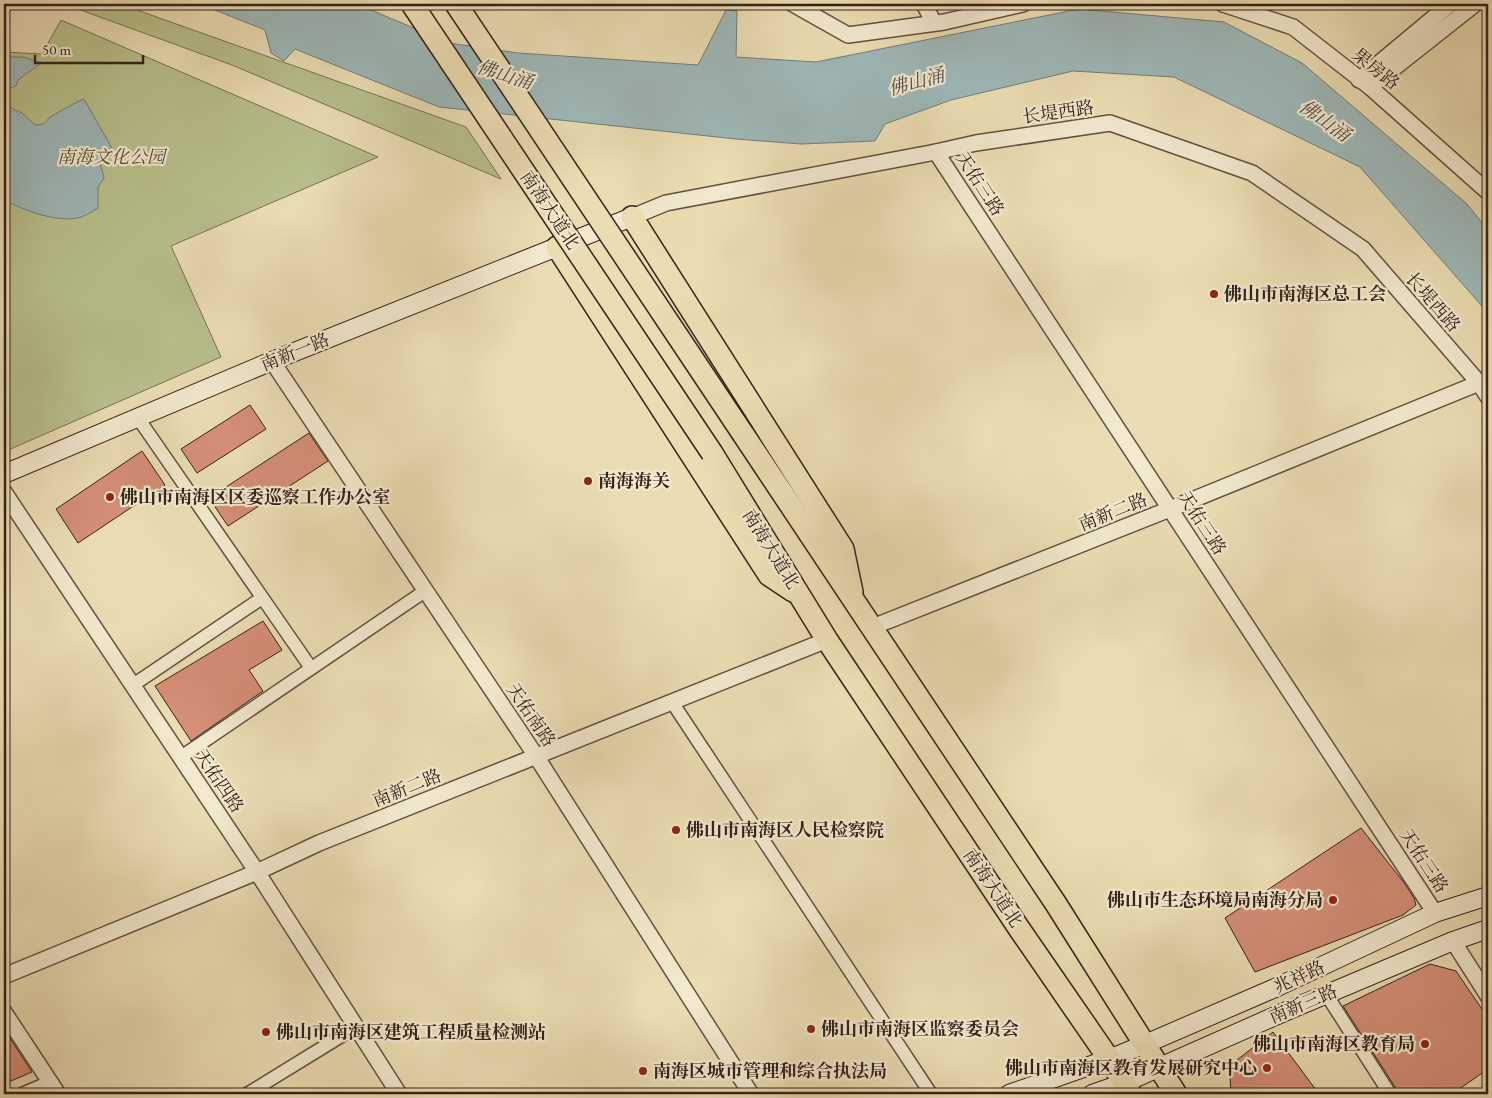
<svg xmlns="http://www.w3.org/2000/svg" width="1492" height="1098" viewBox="0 0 1492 1098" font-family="'EB Garamond','Noto Serif SC',serif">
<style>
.green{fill:#b8c08b;stroke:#767153}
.water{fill:#9eb8b8;stroke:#747c79}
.building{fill:#d68f77;stroke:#34221b}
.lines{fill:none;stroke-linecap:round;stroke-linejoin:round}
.minor-casing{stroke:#625141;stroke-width:15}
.tertiary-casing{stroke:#625141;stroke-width:18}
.secondary-casing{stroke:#34221b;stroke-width:20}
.trunk-casing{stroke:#34221b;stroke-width:24}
.minor{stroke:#f2e9ce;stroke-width:12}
.tertiary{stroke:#f2e9ce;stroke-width:15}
.secondary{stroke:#f2e9ce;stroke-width:18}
.trunk{stroke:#ebddb3;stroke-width:21}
.trunk-bridge-casing{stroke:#34221b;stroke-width:24;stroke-linecap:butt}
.trunk-bridge{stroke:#ebddb3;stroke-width:21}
.poi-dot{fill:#8f2418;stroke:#f2e9ce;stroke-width:2}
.labels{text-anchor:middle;stroke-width:4.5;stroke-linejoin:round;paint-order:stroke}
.street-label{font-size:18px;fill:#34221b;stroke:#f2e9ce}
.park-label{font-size:18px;font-style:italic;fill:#554a37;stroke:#f2e9ce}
.poi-label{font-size:18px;font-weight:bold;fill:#34221b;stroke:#f2e9ce;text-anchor:start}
.water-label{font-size:19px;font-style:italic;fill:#544f4a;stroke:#f2e9ce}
</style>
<rect width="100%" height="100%" fill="#ebddb3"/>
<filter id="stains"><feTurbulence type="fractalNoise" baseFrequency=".004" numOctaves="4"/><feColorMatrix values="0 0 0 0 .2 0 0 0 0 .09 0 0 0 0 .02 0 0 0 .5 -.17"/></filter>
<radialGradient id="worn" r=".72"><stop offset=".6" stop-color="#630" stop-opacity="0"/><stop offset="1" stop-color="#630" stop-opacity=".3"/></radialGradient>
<!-- green -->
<g class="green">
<path d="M64,4H120L466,127L501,179L232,65Z"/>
<path d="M61,20L378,157L171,246L221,357L6,451L4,449V52L42,54Z"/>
</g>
<!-- water -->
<g class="water">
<path d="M200,4H357L449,43L518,53L698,65L726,10L737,11L736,57L816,62L1079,9L1224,22L1302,63L1467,204L1488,230V313L1360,167L1174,77L1073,71L951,100L885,124L875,141L801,144L736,139L439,107L295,49L284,61L271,53L265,30Z"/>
<path d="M4,57H24L41,63L18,80L16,86L8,89L6,99L11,108L22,113L35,125L44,124C45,123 48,119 49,118C53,115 80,100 84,99L113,150L111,156L107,152L99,159L104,178L98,187V208C93,211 87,215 81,217C59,224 23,210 4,200Z"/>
</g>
<!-- building -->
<g class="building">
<path d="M250,405L266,429L197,473L181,449Z"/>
<path d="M309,433L328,461L228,526L209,498Z"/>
<path d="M142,451L165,485L78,543L56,509Z"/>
<path d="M263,621L282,650L249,670L263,691L191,741L155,686Z"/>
<path d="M1361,828L1405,884L1414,898L1416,905L1403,915L1255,972L1225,918Z"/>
<path d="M1430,964L1456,971L1488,1018V1069L1452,1094H1398L1397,1090L1343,1006Z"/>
<path d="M4,1029L32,1072L4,1084Z"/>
<path d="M1273,1032L1319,1094H1231L1230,1077L1237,1060Z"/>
</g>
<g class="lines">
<!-- minor casing -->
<g class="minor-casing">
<g id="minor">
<path d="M138,418L311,668"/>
<path d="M133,685L262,598"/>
<path d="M672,702L931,1094"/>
<path d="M181,757L425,591"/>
<path d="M1326,994L1390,1094"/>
<path d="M22,1094L50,1082"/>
<path d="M247,1094L356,1027"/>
</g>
</g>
<!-- tertiary casing -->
<g class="tertiary-casing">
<g id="tertiary">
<path d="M793,4L848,35L944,22L1023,4"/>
<path d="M924,4L934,23"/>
<path d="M1223,4L1293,27L1370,87L1488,192"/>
<path d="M1359,80L1450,4"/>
<path d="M1370,87L1475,4"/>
<path d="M936,152L1435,913"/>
<path d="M632,217L666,203L936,152L976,143L1110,123L1252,173L1363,249L1479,383L1488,397"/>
<path d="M272,361L536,756L751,1094"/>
<path d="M4,492L257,872L399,1094"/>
<path d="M870,628L1170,509L1479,383"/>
<path d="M1453,941L1488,996"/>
<path d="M4,976L257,872L319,843L827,640"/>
<path d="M4,1012L58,1094"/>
</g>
</g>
<!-- secondary casing -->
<g class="secondary-casing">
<g id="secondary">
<path d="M4,474L272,361L632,217"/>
<path d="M1009,1094L1109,1059L1143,1045L1275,988L1435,913L1488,896"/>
<path d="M1092,1094L1124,1083L1282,1013L1453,941L1488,929"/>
</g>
</g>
<!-- trunk casing -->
<g class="trunk-casing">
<g id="trunk">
<path d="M632,217L843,549L852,592"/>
<path d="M557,247L769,575L793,591"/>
<path d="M743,434L1056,904L1176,1094"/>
<path d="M712,453L827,640L1018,927L1109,1059L1131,1094"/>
</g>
</g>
<!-- minor -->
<use href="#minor" class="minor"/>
<!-- tertiary -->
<use href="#tertiary" class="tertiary"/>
<!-- secondary -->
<use href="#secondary" class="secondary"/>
<!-- trunk -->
<use href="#trunk" class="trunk"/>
<!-- trunk-bridge casing -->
<g class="trunk-bridge-casing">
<g id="trunk-bridge">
<path d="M412,4L712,453"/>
<path d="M456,4L743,434"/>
</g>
</g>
<!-- trunk-bridge -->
<use href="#trunk-bridge" class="trunk-bridge"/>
</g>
<!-- markers -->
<g class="poi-dot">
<circle cx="1214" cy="294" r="5"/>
<circle cx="588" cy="481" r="5"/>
<circle cx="110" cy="497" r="5"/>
<circle cx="676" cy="830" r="5"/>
<circle cx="1333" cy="900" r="5"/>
<circle cx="811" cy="1029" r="5"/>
<circle cx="266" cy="1032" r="5"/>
<circle cx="1425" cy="1044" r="5"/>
<circle cx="1267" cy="1068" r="5"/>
<circle cx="643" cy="1071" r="5"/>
</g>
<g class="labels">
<!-- street labels -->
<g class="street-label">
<text transform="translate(1376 69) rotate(39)" y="6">果房路</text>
<text transform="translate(1058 112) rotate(-8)" y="6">长堤西路</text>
<text transform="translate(980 184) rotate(57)" y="6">天佑三路</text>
<text transform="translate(550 210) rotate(56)" y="6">南海大道北</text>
<text transform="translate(1433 302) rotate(49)" y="6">长堤西路</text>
<text transform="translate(295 352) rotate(-22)" y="6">南新一路</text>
<text transform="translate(1113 512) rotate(-22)" y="6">南新二路</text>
<text transform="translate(1202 523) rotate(57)" y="6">天佑三路</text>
<text transform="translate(771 549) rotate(58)" y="6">南海大道北</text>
<text transform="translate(531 715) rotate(56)" y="6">天佑南路</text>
<text transform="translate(219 781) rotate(56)" y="6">天佑四路</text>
<text transform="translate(407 788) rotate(-22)" y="6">南新二路</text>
<text transform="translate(1424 861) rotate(57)" y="6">天佑三路</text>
<text transform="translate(993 888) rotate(56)" y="6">南海大道北</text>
<text transform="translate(1299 977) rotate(-25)" y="6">兆祥路</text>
<text transform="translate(1303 1004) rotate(-23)" y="6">南新三路</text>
</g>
<!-- park labels -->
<g class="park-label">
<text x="111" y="163">南海文化公园</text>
</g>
<!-- poi labels -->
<g class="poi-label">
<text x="1224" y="300">佛山市南海区总工会</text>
<text x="598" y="487">南海海关</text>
<text x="120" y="503">佛山市南海区区委巡察工作办公室</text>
<text x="686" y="836">佛山市南海区人民检察院</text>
<text x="1323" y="906" text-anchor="end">佛山市生态环境局南海分局</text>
<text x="821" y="1035">佛山市南海区监察委员会</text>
<text x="276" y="1038">佛山市南海区建筑工程质量检测站</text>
<text x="1415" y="1050" text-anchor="end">佛山市南海区教育局</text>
<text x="1257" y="1074" text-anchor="end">佛山市南海区教育发展研究中心</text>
<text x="653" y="1077">南海区城市管理和综合执法局</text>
</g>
<!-- water labels -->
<g class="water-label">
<text transform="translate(505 74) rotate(17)" y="7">佛山涌</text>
<text transform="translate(916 81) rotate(-15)" y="7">佛山涌</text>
<text transform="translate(1325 120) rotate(35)" y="7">佛山涌</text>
</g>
</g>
<!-- margin -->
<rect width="1492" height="1098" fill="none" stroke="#ebddb3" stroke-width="20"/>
<rect x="5" y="5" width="1482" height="1088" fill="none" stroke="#34221b" stroke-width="2.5"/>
<rect x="10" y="10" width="1472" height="1078" fill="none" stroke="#34221b"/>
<!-- scale -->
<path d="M35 55v8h108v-8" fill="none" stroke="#34221b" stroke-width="2.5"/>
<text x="42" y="55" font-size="15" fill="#34221b" stroke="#f2e9ce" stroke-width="4" paint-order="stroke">50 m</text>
<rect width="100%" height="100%" filter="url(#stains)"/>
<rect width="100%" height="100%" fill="url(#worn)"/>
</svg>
